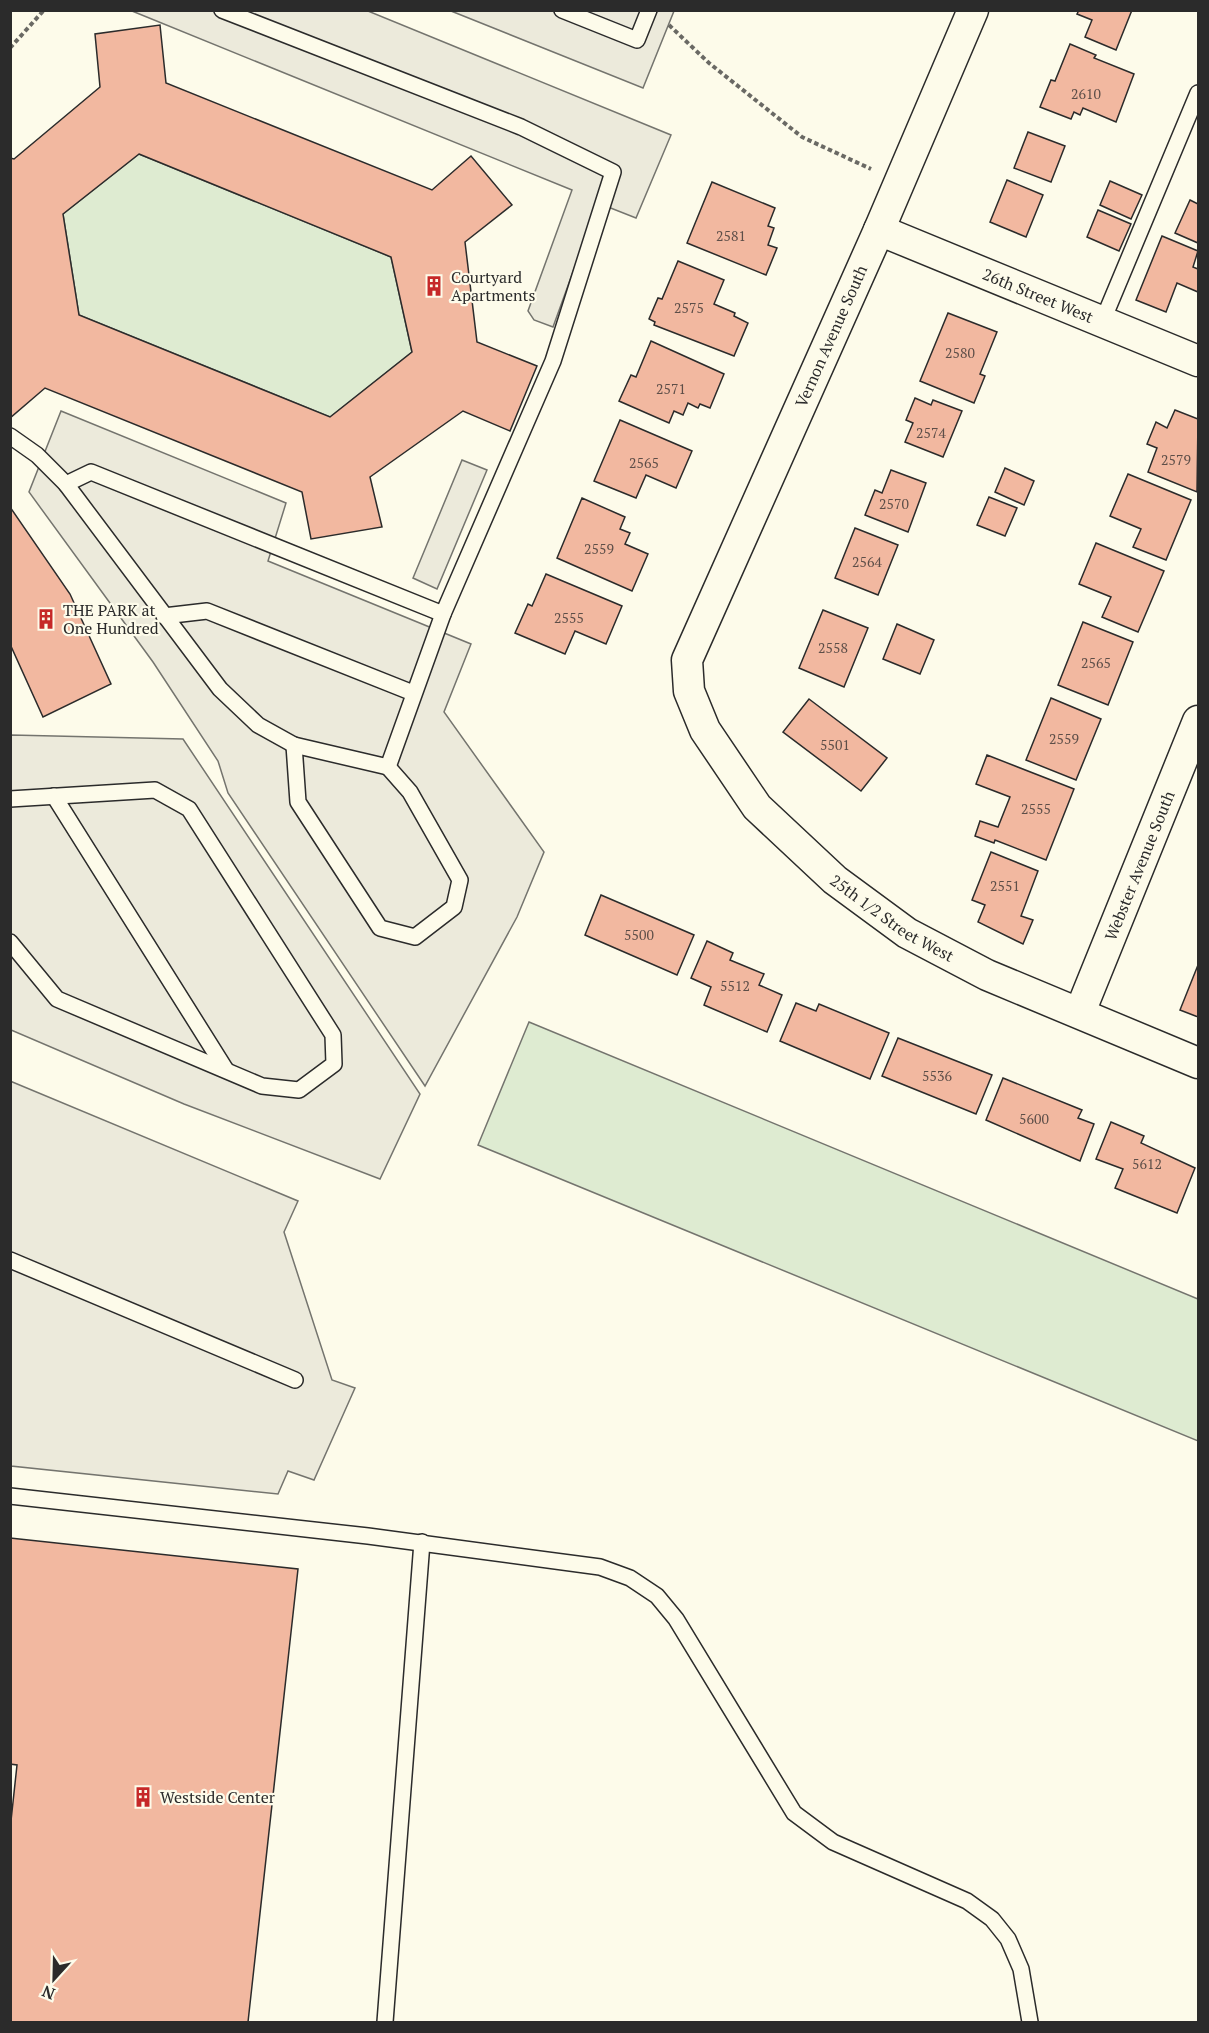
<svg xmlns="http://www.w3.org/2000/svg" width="1209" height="2033" viewBox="0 0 1209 2033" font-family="'PT Serif',serif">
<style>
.green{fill:#deebd1;stroke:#74746e;stroke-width:1.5}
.parking{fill:#eceadb;stroke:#74746e;stroke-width:1.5}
.building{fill:#f2b8a0;stroke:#2b2b2b;stroke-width:1.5;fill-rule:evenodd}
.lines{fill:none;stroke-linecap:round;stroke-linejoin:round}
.lane-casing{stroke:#2b2b2b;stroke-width:18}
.street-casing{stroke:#2b2b2b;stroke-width:33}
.path{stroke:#6a6964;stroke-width:4;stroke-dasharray:4.5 3;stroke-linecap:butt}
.lane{stroke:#fdfbea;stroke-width:15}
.street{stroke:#fdfbea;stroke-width:30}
.labels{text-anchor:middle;stroke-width:4.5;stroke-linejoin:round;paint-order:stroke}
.number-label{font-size:14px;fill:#5d4e48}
.poi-label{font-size:16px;fill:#2b2b2b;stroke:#fdfbea;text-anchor:start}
.street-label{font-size:16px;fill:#2b2b2b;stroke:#fdfbea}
</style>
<rect width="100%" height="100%" fill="#fdfbea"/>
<!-- green -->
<g class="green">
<path d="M139,154L391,257L412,352L330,417L79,315L63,214Z"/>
<path d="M529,1022L1198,1299V1441L478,1145Z"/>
</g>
<!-- parking -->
<g class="parking">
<path d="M132,11H368L671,135L636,218L598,203L553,327L534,320L528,311L572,190Z"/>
<path d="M451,11H674L643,88Z"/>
<path d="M61,411L286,503L268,561L471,644L444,712L544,852L517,917L425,1086L228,793L218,761L153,662L29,492Z"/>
<path d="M462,460L487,470L437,589L413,578Z"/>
<path d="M11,735L183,739L420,1094L380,1179L184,1104L11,1030Z"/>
<path d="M10,1081L298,1201L284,1232L332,1380L355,1388L314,1480L288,1471L278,1494L11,1466Z"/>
</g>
<!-- building -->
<g class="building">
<path d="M1079,10H1132L1116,50L1085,37L1092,20L1077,14Z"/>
<path d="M160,25L166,83L432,190L471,156L512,205L465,242L477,342L537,366L510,431L463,411L370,477L382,527L311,539L302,492L45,388L10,418V158L14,159L100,87L95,34ZM139,154L391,257L412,352L330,417L79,315L63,214Z"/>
<path d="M1070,44L1096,55L1094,58L1134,74L1116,122L1083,108L1080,115L1074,112L1071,119L1040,107L1051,80L1055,81Z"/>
<path d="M1028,132L1065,146L1051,182L1014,168Z"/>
<path d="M1007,180L1043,195L1026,237L990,222Z"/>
<path d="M1110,181L1142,195L1131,219L1100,205Z"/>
<path d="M712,182L775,208L768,226L774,228L768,245L777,248L766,275L687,243Z"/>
<path d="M1190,200L1198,204V243L1175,233Z"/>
<path d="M1098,210L1131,224L1119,251L1087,237Z"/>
<path d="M1162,236L1198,251L1193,267L1198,269V292L1177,283L1166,312L1136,300Z"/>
<path d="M678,261L724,280L714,304L735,313L734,316L748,323L734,356L654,325L655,322L649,319L658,298L662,299Z"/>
<path d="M948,313L997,332L980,374L985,376L974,403L920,381Z"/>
<path d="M651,341L724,374L710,408L700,404L698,408L688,403L683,415L674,411L669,423L619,401L631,375L636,377Z"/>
<path d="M915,398L931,405L933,400L962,411L943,457L905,442L913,423L906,420Z"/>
<path d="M1175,410L1198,419L1197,492L1148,472L1157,448L1147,444L1156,422L1167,428Z"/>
<path d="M620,420L692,451L676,488L646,475L636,498L594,481Z"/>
<path d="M1005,468L1034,481L1024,505L995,492Z"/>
<path d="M891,470L926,483L908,532L865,515L875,490L882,493Z"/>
<path d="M1128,474L1191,500L1166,560L1133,547L1141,529L1110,516Z"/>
<path d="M989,497L1017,508L1005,536L977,525Z"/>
<path d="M582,498L625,517L620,529L630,533L625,544L648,554L632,591L557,558Z"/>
<path d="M10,507L70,594L111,684L43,717L10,644Z"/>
<path d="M855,528L898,545L878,595L835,578Z"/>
<path d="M1096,543L1164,571L1138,632L1102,617L1111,597L1079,584Z"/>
<path d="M546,574L622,606L606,644L575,631L565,654L515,633L528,604L532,606Z"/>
<path d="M823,610L868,628L844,687L799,668Z"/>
<path d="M1083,622L1133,642L1108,705L1058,685Z"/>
<path d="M897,624L934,640L920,674L883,659Z"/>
<path d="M1051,698L1101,719L1076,780L1026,760Z"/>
<path d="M809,699L887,758L861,791L783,732Z"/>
<path d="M987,755L1074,789L1046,860L995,840L994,843L975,836L980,821L998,827L1010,797L976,784Z"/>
<path d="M991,852L1038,871L1021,916L1033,920L1023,944L978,922L985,905L972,900Z"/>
<path d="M601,895L694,935L677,975L585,935Z"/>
<path d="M707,941L733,953L730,960L764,974L759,985L782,995L767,1032L704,1005L711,987L691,978Z"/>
<path d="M1198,965V1017L1180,1010Z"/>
<path d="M796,1003L816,1011L819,1004L889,1033L870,1079L780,1041Z"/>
<path d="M898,1038L992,1075L976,1114L882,1076Z"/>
<path d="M1003,1078L1082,1110L1078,1118L1094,1124L1080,1161L986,1120Z"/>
<path d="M1111,1122L1144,1136L1141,1143L1195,1168L1177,1213L1115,1188L1123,1169L1096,1159Z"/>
<path d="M10,1538L298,1569L248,2022H10V1830L17,1765L10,1764Z"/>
</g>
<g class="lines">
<!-- lane casing -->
<g class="lane-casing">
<g id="lane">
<path d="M562,10L637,40L649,10"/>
<path d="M1103,320L1198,93"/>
<path d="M10,436L37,455L66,484L220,689L258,725L294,745L388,767L443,614L553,361L613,172L521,127L222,10"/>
<path d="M66,484L91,472L443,614"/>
<path d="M164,616L207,611L413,693"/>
<path d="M294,745L298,802L380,928L415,937L454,907L460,880L410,792L388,767"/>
<path d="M54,796L226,1070"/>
<path d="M10,799L155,790L189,809L333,1035L334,1064L299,1090L262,1086L57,999L10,942"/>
<path d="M10,1260L295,1380"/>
<path d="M10,1496L368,1536L600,1567L630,1578L657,1596L676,1619L794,1813L833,1842L967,1901L992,1919L1008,1939L1021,1969L1030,2022"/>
<path d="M385,2022L422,1542"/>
</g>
</g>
<!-- street casing -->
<g class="street-casing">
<g id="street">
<path id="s1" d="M973,10L879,230L687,660L689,691L705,730L757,807L835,880L907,933L987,975L1198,1063"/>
<path id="s2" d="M879,230L1198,361"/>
<path id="s3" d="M1080,1012L1198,721"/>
</g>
</g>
<!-- path -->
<g class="path">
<path d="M669,25L709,63L802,137L871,169"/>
<path d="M10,48L44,10"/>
</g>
<!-- lane -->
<use href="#lane" class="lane"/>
<!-- street -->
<use href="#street" class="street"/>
</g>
<!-- icons -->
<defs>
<g id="building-bare" transform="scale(1.62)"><path d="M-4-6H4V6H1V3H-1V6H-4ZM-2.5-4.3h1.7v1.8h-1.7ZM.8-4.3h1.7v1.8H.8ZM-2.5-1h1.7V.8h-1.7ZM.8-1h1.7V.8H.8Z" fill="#c62828" stroke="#fdfbea" stroke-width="2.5" paint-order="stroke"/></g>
</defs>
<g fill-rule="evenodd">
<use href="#building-bare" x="434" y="286"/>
<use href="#building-bare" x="46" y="619"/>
<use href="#building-bare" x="143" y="1797"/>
</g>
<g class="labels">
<!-- number labels -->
<g class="number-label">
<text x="1086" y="99">2610</text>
<text x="731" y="241">2581</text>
<text x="689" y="313">2575</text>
<text x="960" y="358">2580</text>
<text x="671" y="394">2571</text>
<text x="931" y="438">2574</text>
<text x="1176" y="465">2579</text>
<text x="644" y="468">2565</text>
<text x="894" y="509">2570</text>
<text x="599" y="554">2559</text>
<text x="867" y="567">2564</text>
<text x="569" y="623">2555</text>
<text x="833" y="653">2558</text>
<text x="1096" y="668">2565</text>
<text x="1064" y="744">2559</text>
<text x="835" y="750">5501</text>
<text x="1036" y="814">2555</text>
<text x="1005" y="891">2551</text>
<text x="639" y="940">5500</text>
<text x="735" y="991">5512</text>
<text x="937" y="1081">5536</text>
<text x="1034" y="1124">5600</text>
<text x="1147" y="1169">5612</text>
</g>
<!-- poi labels -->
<g class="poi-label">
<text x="451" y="283">Courtyard<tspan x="451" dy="18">Apartments</tspan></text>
<text x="63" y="616">THE PARK at<tspan x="63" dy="18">One Hundred</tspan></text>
<text x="160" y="1803">Westside Center</text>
</g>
<!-- street labels -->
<g class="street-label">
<text dy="6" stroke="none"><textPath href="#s2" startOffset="172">26th Street West</textPath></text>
<text transform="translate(831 336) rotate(-66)" y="6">Vernon Avenue South</text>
<text dy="6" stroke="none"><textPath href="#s3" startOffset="158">Webster Avenue South</textPath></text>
<text dy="6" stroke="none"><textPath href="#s1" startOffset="1052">25th 1/2 Street West</textPath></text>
</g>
</g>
<!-- border -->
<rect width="1209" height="2033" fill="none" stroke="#2b2b2b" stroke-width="24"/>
<!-- north arrow -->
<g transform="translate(54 1979) rotate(202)" stroke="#fdfbea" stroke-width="4.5" paint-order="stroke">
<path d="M0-4.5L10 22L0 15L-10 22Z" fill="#2b2b2b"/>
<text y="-9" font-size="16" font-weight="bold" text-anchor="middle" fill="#2b2b2b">N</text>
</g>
</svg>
